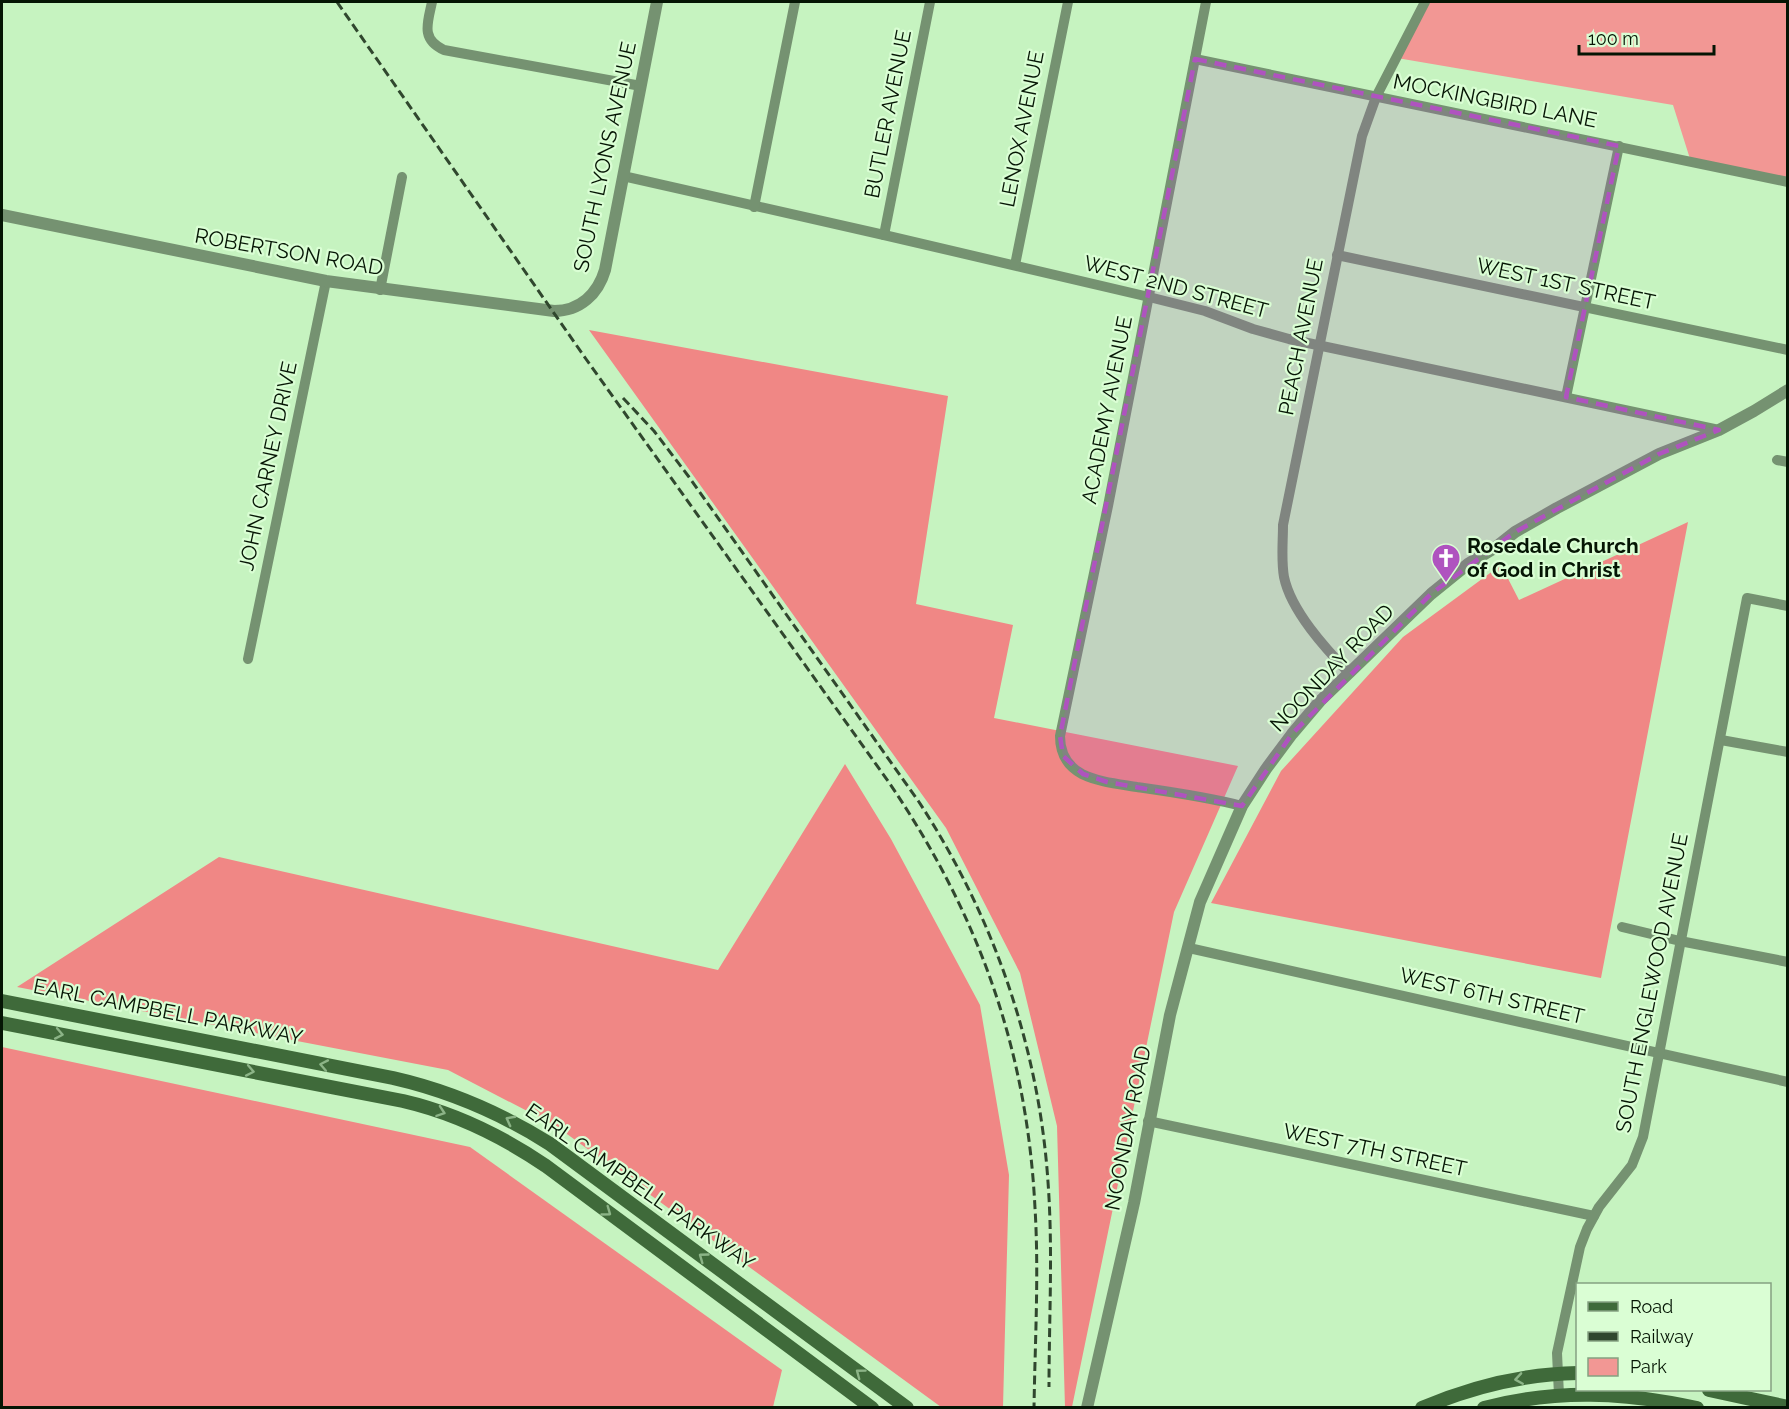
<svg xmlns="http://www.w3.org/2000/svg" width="1789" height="1409" viewBox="0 0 1789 1409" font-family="Raleway,sans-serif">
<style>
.green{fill:#f29794}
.forest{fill:#f08785}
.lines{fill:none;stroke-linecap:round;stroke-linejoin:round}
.minor{stroke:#759271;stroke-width:10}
.tertiary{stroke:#759271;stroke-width:12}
.secondary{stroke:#3f6a3a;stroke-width:14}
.rail{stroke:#30472e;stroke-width:3;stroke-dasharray:9 4.5;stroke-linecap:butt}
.oneway{stroke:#8cb487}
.marked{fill:#af53bf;fill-opacity:0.2;stroke:#af53bf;stroke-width:4.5;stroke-dasharray:12 8;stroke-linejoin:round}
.labels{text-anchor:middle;stroke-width:4.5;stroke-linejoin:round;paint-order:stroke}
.street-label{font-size:21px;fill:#051504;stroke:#dafed4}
.poi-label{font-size:21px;font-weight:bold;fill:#051504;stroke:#dafed4;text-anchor:start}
</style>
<rect width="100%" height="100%" fill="#c6f3c0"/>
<!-- green -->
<path class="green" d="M1428,2H1787V182L1691,162L1673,105L1397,58Z"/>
<!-- forest -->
<g class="forest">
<path d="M589,330L948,396L916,604L1013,625L994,718L1238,766L1174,912L1072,1407H1065L1057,1126L1020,973L946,828Z"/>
<path d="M1688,522L1601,978L1211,903L1281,771L1403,637L1501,565L1519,600Z"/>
<path d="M845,764L891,839L980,1005L1009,1175L1003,1407H941L556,1126L448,1070L17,987L219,857L718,970Z"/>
<path d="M2,1047L470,1147L782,1370L773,1407H2Z"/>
</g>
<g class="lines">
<!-- minor -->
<g class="minor">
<path d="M432,2C428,22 420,39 444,50L641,86"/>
<path d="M1206,2L1108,506L1060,736C1060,753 1067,766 1082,774C1098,782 1119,784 1137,787C1172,792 1208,797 1242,806"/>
<path d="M1195,59L1788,182"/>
<path d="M623,176L884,235L1149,297L1205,311L1253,329L1289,339L1719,430"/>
<path d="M754,207L795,2"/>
<path d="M884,235L930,2"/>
<path d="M1337,255L1788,350"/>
<path d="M1015,265L1068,2"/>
<path d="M380,290L402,177"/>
<path d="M1566,397L1619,146"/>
<path d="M1777,460L1788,462"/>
<path d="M248,659L326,281"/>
<path d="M1349,673C1326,649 1291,611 1284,577C1281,560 1283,542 1283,525L1362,136L1376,97L1425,2"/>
<path d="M1721,740L1788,752"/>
<path d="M1622,927L1680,941L1788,962"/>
<path d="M1189,948L1788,1082"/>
<path d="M1148,1121L1594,1216"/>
<path d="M1559,1395L1557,1353L1580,1247L1587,1229L1599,1207L1632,1165L1643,1137L1747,598L1788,606"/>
</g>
<!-- tertiary -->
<g class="tertiary">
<path d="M2,215L326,281L554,311C580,311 598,294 605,270L657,2"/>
<path d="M1087,1408L1134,1203L1170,1015L1200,902L1242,806L1266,769L1292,734L1320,701L1431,594L1468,564L1496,547L1515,532L1557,508L1659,454L1719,430L1754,411L1788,390"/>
</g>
<!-- secondary -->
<g class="secondary">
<path d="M2,1001L393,1078C450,1091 501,1113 550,1144L907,1408"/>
<path d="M2,1023L403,1101C455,1113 502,1136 546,1166L872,1408"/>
<path d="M1709,1390L1788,1407"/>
<path d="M1422,1408C1471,1387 1524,1374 1578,1373"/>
<path d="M1484,1408C1557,1389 1624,1392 1697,1408"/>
</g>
<!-- rail -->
<g class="rail">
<path d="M337,2L586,359L888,781C978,913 1027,1048 1035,1208C1039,1274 1035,1341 1034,1408"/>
<path d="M623,398L654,431L689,477L919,802C993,915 1039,1047 1048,1182C1053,1250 1049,1319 1049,1387"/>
</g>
</g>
<!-- one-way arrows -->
<defs><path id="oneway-chevron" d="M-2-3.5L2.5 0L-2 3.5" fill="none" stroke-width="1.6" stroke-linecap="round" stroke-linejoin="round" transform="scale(1.5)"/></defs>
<g class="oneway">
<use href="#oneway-chevron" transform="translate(59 1034) rotate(11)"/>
<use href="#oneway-chevron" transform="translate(324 1065) rotate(-169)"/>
<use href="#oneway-chevron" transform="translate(250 1071) rotate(11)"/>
<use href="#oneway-chevron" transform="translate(441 1112) rotate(19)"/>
<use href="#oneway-chevron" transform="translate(510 1120) rotate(-152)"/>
<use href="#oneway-chevron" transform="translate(607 1212) rotate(36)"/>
<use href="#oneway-chevron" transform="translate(703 1257) rotate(-144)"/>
<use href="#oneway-chevron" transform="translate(860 1373) rotate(-143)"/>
<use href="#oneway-chevron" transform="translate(1519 1379) rotate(171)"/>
</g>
<!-- marked area -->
<path class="marked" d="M1195,59L1619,146L1566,397L1719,430L1659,454L1515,532L1431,594L1292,734L1242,806L1107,782L1083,774L1063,756L1060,736Z"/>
<!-- icons -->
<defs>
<g id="church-pin" transform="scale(1.5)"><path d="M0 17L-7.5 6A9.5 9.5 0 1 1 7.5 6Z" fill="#af53bf" stroke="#dafed4"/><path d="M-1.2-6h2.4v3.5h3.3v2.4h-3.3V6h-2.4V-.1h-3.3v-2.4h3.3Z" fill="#fff"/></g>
</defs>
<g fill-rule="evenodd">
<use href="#church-pin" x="1446" y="558"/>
</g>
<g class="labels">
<!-- street labels -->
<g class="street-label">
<text transform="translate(1495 101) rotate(11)" y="7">MOCKINGBIRD LANE</text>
<text transform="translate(888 114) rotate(-79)" y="7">BUTLER AVENUE</text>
<text transform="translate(1022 129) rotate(-79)" y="7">LENOX AVENUE</text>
<text transform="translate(605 157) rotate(-78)" y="7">SOUTH LYONS AVENUE</text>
<text transform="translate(289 252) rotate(10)" y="7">ROBERTSON ROAD</text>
<text transform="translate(1566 284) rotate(12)" y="7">WEST 1ST STREET</text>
<text transform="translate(1176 287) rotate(15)" y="7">WEST 2ND STREET</text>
<text transform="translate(1301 337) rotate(-79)" y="7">PEACH AVENUE</text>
<text transform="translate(1107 410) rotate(-79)" y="7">ACADEMY AVENUE</text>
<text transform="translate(268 466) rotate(-78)" y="7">JOHN CARNEY DRIVE</text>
<text transform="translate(1332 668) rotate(-46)" y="7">NOONDAY ROAD</text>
<text transform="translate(1652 983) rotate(-79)" y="7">SOUTH ENGLEWOOD AVENUE</text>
<text transform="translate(1492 996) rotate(13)" y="7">WEST 6TH STREET</text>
<text transform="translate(168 1012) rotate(11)" y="7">EARL CAMPBELL PARKWAY</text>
<text transform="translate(1128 1128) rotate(-79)" y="7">NOONDAY ROAD</text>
<text transform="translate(1375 1150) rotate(12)" y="7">WEST 7TH STREET</text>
<text transform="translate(640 1187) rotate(35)" y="7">EARL CAMPBELL PARKWAY</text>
</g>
<!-- poi labels -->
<g class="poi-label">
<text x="1467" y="553">Rosedale Church<tspan x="1467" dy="24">of God in Christ</tspan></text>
</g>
</g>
<!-- border -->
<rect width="1789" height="1409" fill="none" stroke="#051504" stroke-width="6"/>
<!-- legend -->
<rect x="1576" y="1283" width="195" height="108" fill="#dafed4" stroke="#85a181" stroke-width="1.5"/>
<rect x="1588" y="1302" width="30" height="9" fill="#3f6a3a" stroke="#85a181" stroke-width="1.5"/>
<text x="1630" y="1313" font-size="18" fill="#051504">Road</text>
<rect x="1588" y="1332" width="30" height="9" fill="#30472e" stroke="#85a181" stroke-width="1.5"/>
<text x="1630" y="1343" font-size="18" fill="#051504">Railway</text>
<rect x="1588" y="1358" width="30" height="18" fill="#f29794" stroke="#85a181" stroke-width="1.5"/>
<text x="1630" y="1373" font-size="18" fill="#051504">Park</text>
<!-- scale -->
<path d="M1579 45v9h135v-9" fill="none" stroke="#051504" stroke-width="3"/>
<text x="1588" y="45" font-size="18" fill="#051504" stroke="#dafed4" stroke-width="4.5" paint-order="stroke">100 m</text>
</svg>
